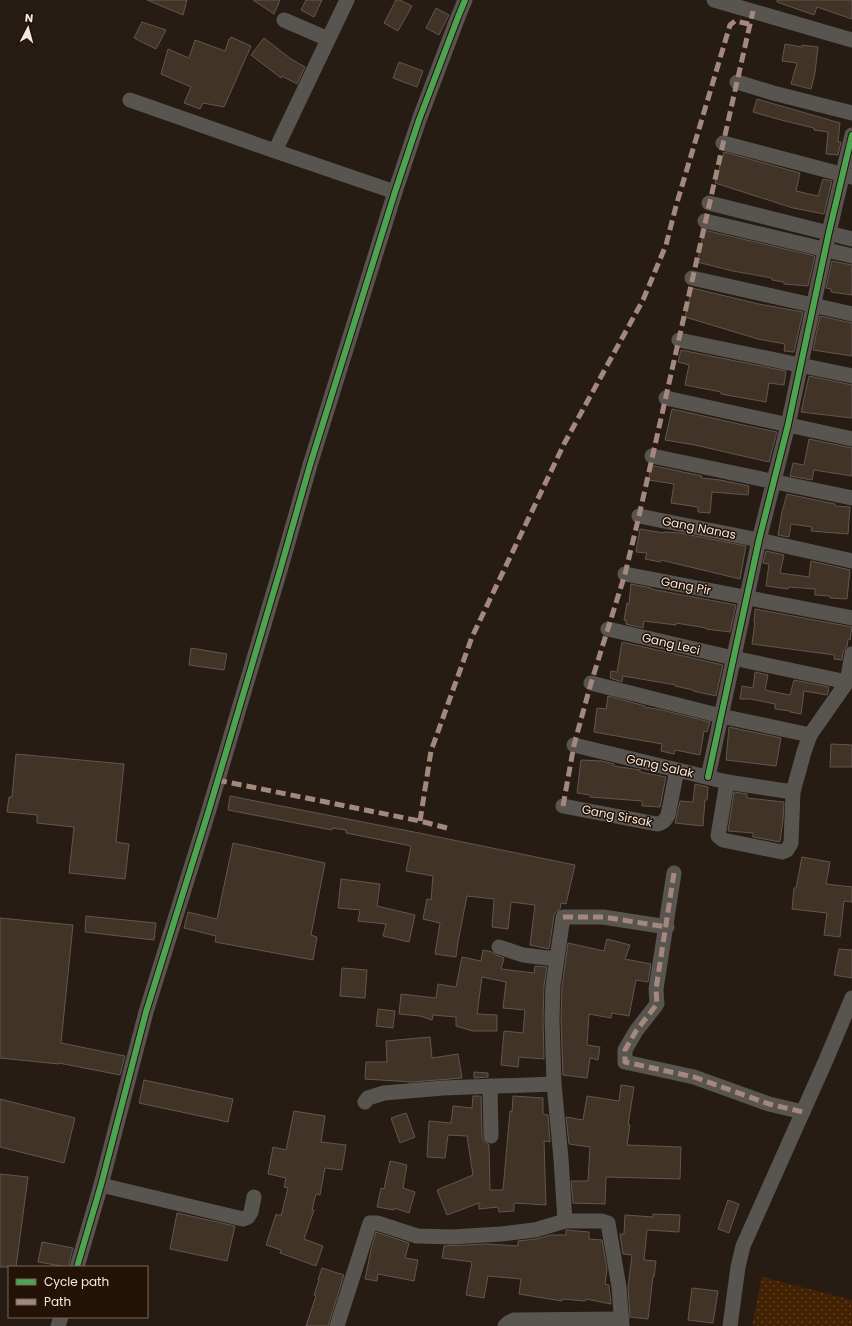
<svg xmlns="http://www.w3.org/2000/svg" width="852" height="1326" viewBox="0 0 852 1326" font-family="Poppins,sans-serif">
<style>
.grass{fill:url(#grass-dots)}
.building{fill:#423327;stroke:#605750}
.lines{fill:none;stroke-linecap:round;stroke-linejoin:round}
.minor{stroke:#585450;stroke-width:15}
.quiet{stroke:#a5887d;stroke-width:5;stroke-dasharray:10 5;stroke-linecap:butt}
.cycleway-casing{stroke:#231205;stroke-width:8}
.cycleway{stroke:#4ca352;stroke-width:6}
.labels{text-anchor:middle;stroke-width:3;stroke-linejoin:round;paint-order:stroke}
.street-label{font-size:12px;fill:#f6e9df;stroke:#231205}
</style>
<defs>
<pattern id="grass-dots" width="8" height="8" patternUnits="userSpaceOnUse"><rect width="8" height="8" fill="#432203"/><path d="M2 2h.1M6 6h.1" fill="none" stroke="#5f4227" stroke-width="1.8" stroke-linecap="round"/></pattern>
</defs>
<rect width="100%" height="100%" fill="#261c14"/>
<!-- grass -->
<path class="grass" d="M762,1277L852,1300V1326H752Z"/>
<!-- building -->
<g class="building">
<path d="M147,0H187L183,15Z"/>
<path d="M253,0H280L274,14Z"/>
<path d="M306,0H322L314,17L301,10Z"/>
<path d="M396,0H400L412,6L398,31L384,23Z"/>
<path d="M777,0H852V19L817,7L814,15L777,2Z"/>
<path d="M436,8L449,15L439,35L426,28Z"/>
<path d="M142,22L166,30L156,49L134,38Z"/>
<path d="M231,37L251,46L224,107L203,103L200,109L184,103L191,87L161,74L168,49L189,58L195,40L225,51L229,39H230Z"/>
<path d="M264,38L291,59L305,67L297,84L282,76L281,78L251,55Z"/>
<path d="M785,44L802,47V45L818,47L815,73L811,89L791,84L797,63L782,61Z"/>
<path d="M399,62L423,71L417,87L393,78Z"/>
<path d="M757,99L840,123L838,142H841L838,155L826,154L828,132L814,130V128L781,120L753,112Z"/>
<path d="M724,152L800,173L796,191L818,196L823,179L832,181L824,214L793,208L715,183Z"/>
<path d="M704,230L815,256L808,286L784,284V282L772,280V278L733,271L697,262Z"/>
<path d="M832,261L852,265V295L831,292V289L826,288Z"/>
<path d="M692,288L759,304L803,312L794,352L784,351L785,344L758,339L685,317Z"/>
<path d="M820,316L852,323V356L813,350Z"/>
<path d="M681,350L786,371L784,385L769,383L766,402L721,394V392L685,385L689,365L678,362Z"/>
<path d="M809,376L852,385V418L801,412Z"/>
<path d="M672,409L748,426L777,432L769,462L695,445L665,440Z"/>
<path d="M809,439L852,448V476L814,470L812,480L790,476L793,463L804,465Z"/>
<path d="M650,465L702,476L701,478L720,480L749,486L748,495L712,492L710,513L698,512V507L671,503L674,484L649,480Z"/>
<path d="M787,494L835,504V506L850,507L848,534L811,531L812,527L791,524L789,537L778,535L782,512Z"/>
<path d="M640,529L664,533V532L680,533L746,546L740,579L661,560L660,562L645,559L647,553L636,552Z"/>
<path d="M766,551L784,555L780,573L809,577L811,561L850,570L847,599L830,598V596L815,595V589L789,587L788,589L766,586L769,564L763,563Z"/>
<path d="M631,584L651,588V589L736,605L730,632L706,629V628L676,623V625L644,621L643,628L626,624V620H624L627,603L629,604Z"/>
<path d="M755,609L852,627L850,640L848,639L847,647L843,652L842,660L834,659L835,655L752,644L755,622H754Z"/>
<path d="M622,642L723,665L716,696L693,691V690L675,686L676,685L623,676L622,682L610,678L611,671L617,672Z"/>
<path d="M191,648L227,654L224,670L189,665Z"/>
<path d="M755,672L768,675L765,690L790,695L794,680L829,687L828,693L827,695L804,691L801,714L790,712V711L775,709V704L751,699H740L742,686L753,688Z"/>
<path d="M608,696L645,706V707L662,710L710,722L707,732L704,731L700,755L675,750L674,754L661,751L662,744L594,732L597,708L606,709Z"/>
<path d="M729,727L781,738L776,766L726,760Z"/>
<path d="M831,744L852,745V767H830Z"/>
<path d="M16,754L124,764L116,842L129,844L125,879L69,873L74,827L37,823V815L7,812L9,797H12Z"/>
<path d="M581,760L602,761L614,764V766L640,770V772L666,777L660,807L642,806V801L590,797V795L577,793Z"/>
<path d="M695,784L708,787L707,800H705L703,826L675,823L680,801L693,802Z"/>
<path d="M734,792L747,794V798L784,802L783,820L780,842L753,837V833L728,831Z"/>
<path d="M230,796L414,832L575,865L566,904L561,903L560,909L556,912L554,915L549,949L530,945L535,905L511,902L508,929L492,927L494,899L467,896L458,942L456,957L435,954L440,923L423,919L427,899L431,900L433,876L406,871L411,846L346,833V830L332,828V830L228,810Z"/>
<path d="M233,843L325,863L311,935L317,937L313,960L215,942L216,936L184,928L188,912L217,919Z"/>
<path d="M802,857L830,862L826,884L852,887V902L844,901L840,937L824,935L827,913L792,909L794,888H796Z"/>
<path d="M341,879L380,884L377,906L415,915L409,942L383,936L386,924L358,921L360,910L338,908Z"/>
<path d="M86,916L156,923L154,940L85,932Z"/>
<path d="M0,918L73,925L61,1043L125,1056L120,1075L59,1063V1064L0,1058Z"/>
<path d="M607,939L630,945L625,959L651,964L648,982L636,980L629,1016L612,1013L611,1018L589,1014L587,1045L600,1047L598,1060L590,1058L587,1078L563,1075L561,1019L562,987L568,943L604,951Z"/>
<path d="M839,949L852,950V978L834,975Z"/>
<path d="M483,950L492,952L496,955L504,958L501,969L534,973L535,966L547,967L544,986L543,1019L544,1059L519,1057L518,1067L501,1065L504,1031L523,1033L525,1010L503,1008L506,982L482,977L477,1014L497,1015V1031H473L456,1026V1017L433,1015L432,1020L420,1016L399,1014L401,994L436,998L438,984L456,987L462,957L481,961Z"/>
<path d="M342,968L367,970L365,998L340,996Z"/>
<path d="M378,1009L395,1011L393,1028L376,1026Z"/>
<path d="M430,1037L432,1058L458,1054L462,1078L412,1082L365,1079L366,1062H387L386,1041Z"/>
<path d="M474,1072L488,1073V1077L474,1078Z"/>
<path d="M144,1080L233,1099L228,1122L139,1103Z"/>
<path d="M621,1085L634,1087L628,1125H630L627,1145L681,1147L680,1179L606,1177L605,1204L573,1203L571,1181H588L590,1147L569,1144L566,1117L583,1120L587,1096L619,1101Z"/>
<path d="M473,1096H481L482,1137L484,1141L489,1145L490,1190H503L510,1111L512,1112L513,1096L543,1098V1114L548,1115L550,1142L544,1141L546,1205L514,1203V1211L499,1212L498,1207L479,1209V1203L447,1215L437,1190L473,1175L467,1136L448,1135L445,1158L427,1157L429,1121L451,1123L453,1106L472,1108Z"/>
<path d="M0,1099L75,1118L64,1163L0,1147Z"/>
<path d="M294,1111L325,1116L321,1142L346,1145L342,1170L325,1168L320,1195L316,1194L312,1210H314L304,1239L323,1246L316,1266L280,1253L281,1250L266,1245L276,1214L281,1216L288,1188L284,1187L286,1178L268,1174L273,1147L286,1150Z"/>
<path d="M406,1113L415,1137L400,1143L391,1118Z"/>
<path d="M390,1161L407,1165L403,1188L415,1192L409,1213L394,1208V1210L377,1207L381,1188L384,1189Z"/>
<path d="M0,1174L28,1177L16,1267H0Z"/>
<path d="M728,1200L739,1204L729,1233L718,1229Z"/>
<path d="M177,1213L235,1226L227,1261L170,1249Z"/>
<path d="M653,1214L680,1215L679,1232L647,1230L644,1260L656,1261L654,1277H653L648,1319L630,1317L628,1288L632,1255L623,1254L620,1234H624L625,1215L653,1217Z"/>
<path d="M566,1230L589,1232V1239L602,1240L607,1269L605,1284L609,1285L611,1304L586,1299L585,1301L563,1299L562,1301L519,1294L521,1279L488,1276L484,1298L466,1295L472,1262L442,1258L444,1246L487,1244L518,1246V1241L536,1239L551,1235H566Z"/>
<path d="M376,1232L409,1243L405,1258L418,1260L414,1281L378,1274L377,1281L365,1279L371,1250Z"/>
<path d="M42,1242L73,1248L68,1267L38,1262Z"/>
<path d="M322,1268L344,1275L328,1326H306L316,1296L314,1295L319,1280H318Z"/>
<path d="M692,1288L718,1291L713,1323L688,1320Z"/>
</g>
<g class="lines">
<!-- minor -->
<g class="minor">
<path d="M347,0L275,151L395,192"/>
<path d="M714,0L852,40"/>
<path d="M284,20L328,39"/>
<path d="M737,82L773,93L852,113"/>
<path d="M130,100L275,151"/>
<path d="M723,143L852,177"/>
<path d="M709,203L852,239"/>
<path d="M705,221L852,256"/>
<path d="M692,278L852,314"/>
<path d="M679,340L852,376"/>
<path d="M666,398L852,439"/>
<path d="M652,456L852,498"/>
<path d="M639,516L759,540L852,561"/>
<path d="M625,574L852,618"/>
<path d="M608,629L733,658L847,682"/>
<path d="M591,683L721,716L810,735"/>
<path d="M574,745L727,782L793,792"/>
<path d="M708,777L759,540L788,425L829,232L852,135"/>
<path d="M727,782L718,836L723,840L782,852L787,850L791,843L793,792L804,752L810,735L847,682L852,654"/>
<path d="M563,806L657,824C663,823 665,821 668,815L677,770"/>
<path d="M674,873L656,989L657,1004L636,1031L625,1050V1062L694,1077L769,1104L803,1112"/>
<path d="M499,947L523,955L556,959"/>
<path d="M490,1086L491,1136"/>
<path d="M365,1102L368,1098L384,1093L443,1088L554,1084"/>
<path d="M101,1185L243,1219L248,1217L251,1212L254,1197"/>
<path d="M565,1221L561,1159L554,1084L552,1019L553,986L563,917H603L667,927"/>
<path d="M77,1267L101,1185L146,1012L208,813L281,567L310,465L395,192L419,120L458,17L465,0"/>
<path d="M58,1326L61,1317"/>
<path d="M337,1326L370,1223H377L417,1236L452,1237L501,1234L535,1230L565,1221H602L608,1223L619,1287L622,1326"/>
<path d="M505,1326L508,1323L514,1320L622,1319"/>
<path d="M730,1326L738,1267L743,1246L826,1060L852,998"/>
</g>
<!-- quiet -->
<g class="quiet">
<path d="M217,780L420,821L447,828"/>
<path d="M563,806L574,745L591,683L625,574L639,516L753,11"/>
<path d="M420,821L431,751L472,637L564,444L643,300L666,245L676,206L730,25L735,21L749,24"/>
<path d="M674,873L656,989L657,1004L636,1031L625,1050V1062L694,1077L769,1104L803,1112"/>
<path d="M563,917H603L667,927"/>
</g>
<!-- cycleway casing -->
<g class="cycleway-casing">
<g id="cycleway">
<path d="M708,777L759,540L788,425L829,232L852,135"/>
<path d="M77,1267L101,1185L146,1012L208,813L281,567L310,465L395,192L419,120L458,17L465,0"/>
</g>
</g>
<!-- cycleway -->
<use href="#cycleway" class="cycleway"/>
</g>
<g class="labels">
<!-- street labels -->
<g class="street-label">
<text transform="translate(699 528) rotate(11)" y="4">Gang Nanas</text>
<text transform="translate(686 586) rotate(11)" y="4">Gang Pir</text>
<text transform="translate(671 644) rotate(13)" y="4">Gang Leci</text>
<text transform="translate(660 766) rotate(13)" y="4">Gang Salak</text>
<text transform="translate(617 816) rotate(11)" y="4">Gang Sirsak</text>
</g>
</g>
<!-- legend -->
<rect x="8" y="1266" width="140" height="52" fill="#231205" stroke="#77685c"/>
<rect x="16" y="1279" width="20" height="6" fill="#4ca352" stroke="#77685c"/>
<text x="44" y="1286" font-size="12" fill="#f6e9df">Cycle path</text>
<rect x="16" y="1299" width="20" height="6" fill="#a5887d" stroke="#77685c"/>
<text x="44" y="1306" font-size="12" fill="#f6e9df">Path</text>
<!-- north arrow -->
<g transform="translate(28 28) rotate(6)" stroke="#231205" stroke-width="3" paint-order="stroke">
<path d="M0-3L7 15L0 10L-7 15Z" fill="#f6e9df"/>
<text y="-6" font-size="11" font-weight="bold" text-anchor="middle" fill="#f6e9df">N</text>
</g>
</svg>
